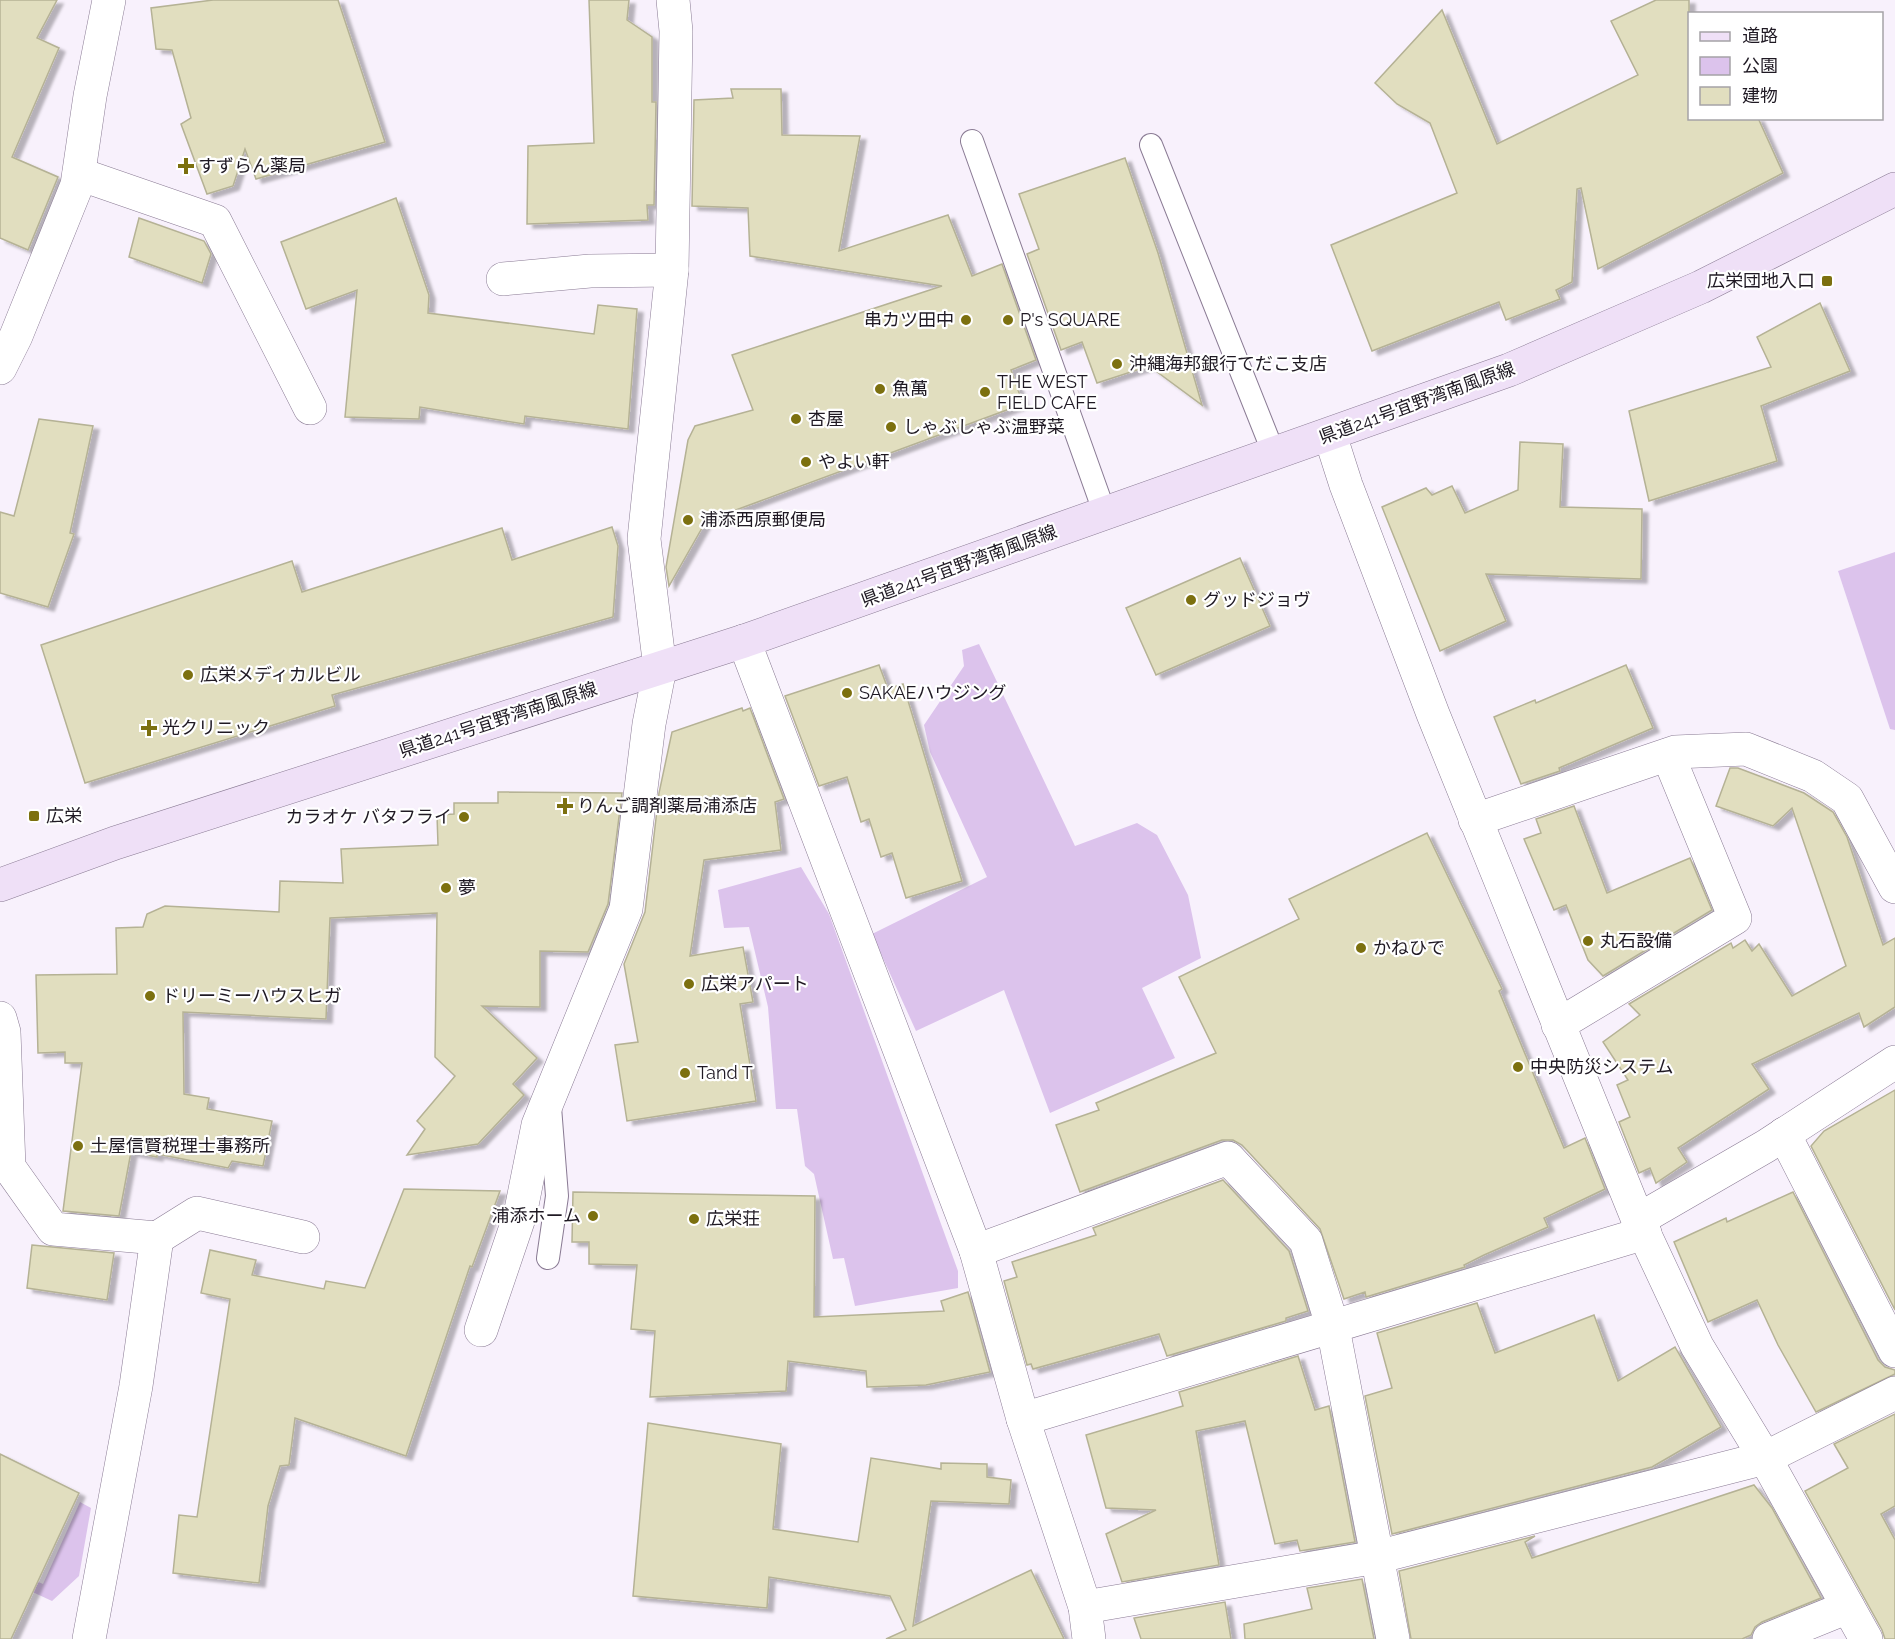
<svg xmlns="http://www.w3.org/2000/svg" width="1895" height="1639" viewBox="0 0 1895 1639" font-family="Raleway,'Noto Sans JP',sans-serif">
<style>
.green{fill:#dcc3ec}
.building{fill:#e1debf;stroke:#b5b295;stroke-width:1.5;filter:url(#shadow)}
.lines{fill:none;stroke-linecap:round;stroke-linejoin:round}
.service-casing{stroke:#8a7b94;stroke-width:24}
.minor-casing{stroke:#8a7b94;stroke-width:34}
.secondary-casing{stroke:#8a7b94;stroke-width:34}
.service{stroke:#fff;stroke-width:22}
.minor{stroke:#fff;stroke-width:33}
.secondary{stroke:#efe0f7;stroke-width:33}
.poi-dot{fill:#7c700f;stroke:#fff;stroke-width:2}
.labels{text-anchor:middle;stroke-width:4.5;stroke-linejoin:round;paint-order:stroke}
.poi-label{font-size:18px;fill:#1f1923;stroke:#fff;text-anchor:start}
.street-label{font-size:18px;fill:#1f1923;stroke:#fff}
</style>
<defs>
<filter id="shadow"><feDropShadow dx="6" dy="4" stdDeviation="1.5" flood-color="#0004"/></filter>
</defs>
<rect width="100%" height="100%" fill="#f8f1fc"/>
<!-- green -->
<g class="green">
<path d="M1895,552V730L1890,729L1838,571Z"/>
<path d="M979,644L1075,846L1137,823L1157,835L1188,895L1201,958L1142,988L1175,1058L1050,1113L1004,990L916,1031L872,934L987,877L930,752L924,725L964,666L962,650Z"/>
<path d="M801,867L829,914L958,1271V1288L855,1306L844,1258L833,1259L814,1174L805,1166L797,1109H776L768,1007L749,927L724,928L718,890Z"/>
<path d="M80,1502L91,1508L79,1576L52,1601L0,1577V1565L43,1584Z"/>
</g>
<!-- building -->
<g class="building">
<path d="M0,0H57L37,38L59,48L12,157L58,177L28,250L0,238Z"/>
<path d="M213,0H338L385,142L256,179L245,149L233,186L207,194L181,124L191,118L172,50L156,49L151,8Z"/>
<path d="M589,0H629L627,20L652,37V102H656L654,205H647L648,220L527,224L528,146L594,143Z"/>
<path d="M1656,0H1689V118H1758L1783,173L1598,269L1581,188L1577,189L1572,282L1556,290L1560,299L1506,320L1499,302L1372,351L1331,245L1457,193L1430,123L1397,104L1375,83L1442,10L1497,144L1638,75L1611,21Z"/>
<path d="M731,89H781L782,135L860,136L839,251L948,215L972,276L1002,264L1036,360L1011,370L1023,404L706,521L669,586L666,567L688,440L695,426L753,410L732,355L942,286L750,256L748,208L692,206L694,100L733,98Z"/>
<path d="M1125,158L1158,253L1202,405L1149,366L1097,383L1082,342L1061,350L1027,254L1039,249L1019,194Z"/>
<path d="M396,198L429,295L428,313L594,334L598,305L637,309L628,429L525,416L524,424L420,407L419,419L345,417L357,290L306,309L281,242Z"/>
<path d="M139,218L204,241L211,254L202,283L129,257Z"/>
<path d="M1820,303L1850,371L1761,406L1777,461L1649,501L1629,411L1771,367L1757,337Z"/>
<path d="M39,419L93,426L70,533L74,534L48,607L0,593V512L14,516Z"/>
<path d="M1520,442L1563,444L1560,507L1642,509L1641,579L1486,574L1506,621L1440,651L1382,507L1426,488L1432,495L1452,486L1465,513L1518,490Z"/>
<path d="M612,527L618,546L613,617L332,695L335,706L85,783L41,645L292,561L302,592L502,528L512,560Z"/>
<path d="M1240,558L1270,626L1156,675L1126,608Z"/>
<path d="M879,665L888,689L903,684L962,881L906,898L892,853L881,857L869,819L861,822L847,777L819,786L785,696Z"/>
<path d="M1626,665L1653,728L1559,768L1560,771L1521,784L1494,717L1535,700L1536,703Z"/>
<path d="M742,708L743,711L750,708L784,799L775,802L781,850L704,860L690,956L743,947L753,1002L740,1004L756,1101L627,1121L615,1045L638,1042L624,964L645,912L659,793L672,732Z"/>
<path d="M1730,768H1738L1804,793L1833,812L1847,837L1883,945L1895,938V1007L1864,1027L1859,1013L1752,1064L1769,1089L1678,1148L1687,1162L1656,1183L1650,1168L1639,1173L1619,1122L1630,1117L1617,1085L1628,1080L1603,1042L1640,1015L1629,1004L1731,943L1733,948L1745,940L1752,951L1759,944L1792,996L1846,966L1792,808L1773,826L1716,806Z"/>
<path d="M498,792L622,793L608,904L588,952L540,951V1007L482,1006L537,1058L513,1084L524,1095L478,1144L407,1155L425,1129L417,1121L455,1076L435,1057L437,913L330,918L326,1019L183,1012L184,1094L209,1098L207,1109L272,1121L263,1166L232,1161L228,1168L157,1154V1157L131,1152L119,1216L63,1211L82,1063H65V1052L38,1053L36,975L117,974L116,928L143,927L147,914L165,906L279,912L280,881L343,883L341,849L438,845L437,815L454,814V803H498Z"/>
<path d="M1574,806L1607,893L1690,858L1712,910L1603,976L1588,960L1566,905L1554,910L1524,839L1541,833L1536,819Z"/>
<path d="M1427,833L1502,989L1499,991L1564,1148L1585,1138L1605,1189L1544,1218L1548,1227L1484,1255L1464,1265L1465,1267L1366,1297L1365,1292L1344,1299L1320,1229L1242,1145L1233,1140H1222L1080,1192L1056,1125L1099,1110L1096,1103L1216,1053L1179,977L1299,919L1289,899Z"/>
<path d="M1895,1090V1310L1811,1146L1824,1131Z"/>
<path d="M1223,1180L1289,1251L1308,1311L1286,1318V1321L1167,1356L1159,1334L1033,1369L1031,1364L1027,1365L1004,1281L1017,1277L1012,1262L1096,1235L1093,1228Z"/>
<path d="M404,1189L500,1191L472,1267L470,1266L406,1456L295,1418L289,1465L280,1466L268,1506L259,1583L173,1573L179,1515L197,1517L230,1299L201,1293L210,1250L256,1260L252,1275L324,1289L326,1281L365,1288Z"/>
<path d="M573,1192L815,1196L814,1317L944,1311L941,1301L968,1292L990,1372L926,1385L867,1387L866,1371L788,1361L786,1391L650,1397L655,1331L631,1329L637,1265L589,1264V1242H572Z"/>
<path d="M1793,1192L1878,1360L1885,1367L1895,1370V1374L1816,1412L1778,1345L1757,1300L1708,1322L1674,1242L1726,1218L1727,1222Z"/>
<path d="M32,1245L114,1253L107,1300L27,1288Z"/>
<path d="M1477,1303L1495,1353L1594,1315L1618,1381L1675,1347L1721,1427L1652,1467L1392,1534L1365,1396L1392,1388L1377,1333Z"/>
<path d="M1298,1356L1315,1410L1329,1406L1355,1542L1300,1551L1297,1540L1275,1544L1245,1421L1196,1431L1219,1565L1122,1582L1106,1534L1156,1510L1106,1508L1086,1435L1183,1406L1179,1392Z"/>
<path d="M1895,1414V1506L1881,1514L1895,1540V1639H1885L1882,1630L1805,1491L1848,1468L1834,1444Z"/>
<path d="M648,1423L781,1444L773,1529L858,1542L871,1458L941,1469V1463L987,1464V1477L1011,1480L1009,1504L931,1501L913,1626L1031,1570L1064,1639H886L906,1630L890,1596L769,1577L767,1608L633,1596Z"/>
<path d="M0,1454L79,1493L11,1639H0Z"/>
<path d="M1754,1485L1772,1508L1821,1598L1762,1622L1755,1627L1751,1635L1742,1639H1411L1399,1571L1535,1536L1525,1542L1532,1558Z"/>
<path d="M1362,1579L1374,1639H1245L1244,1624L1312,1609L1307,1588Z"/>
<path d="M1225,1602L1231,1639H1141L1134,1618Z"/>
</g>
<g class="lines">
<!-- service casing -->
<g class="service-casing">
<g id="service">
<path d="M972,141L1105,514"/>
<path d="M1151,145L1274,454"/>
<path d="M548,1258L557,1196L550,1107"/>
</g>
</g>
<!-- minor casing -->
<g class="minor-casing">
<g id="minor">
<path d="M79,174L215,221L310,408"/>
<path d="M503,279L590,271L672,270"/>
<path d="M0,368L16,336L77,185L90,96L109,0"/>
<path d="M1330,435L1346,485L1433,714L1638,1220L1697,1346L1765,1458L1866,1639"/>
<path d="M744,641L976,1251L1023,1419L1085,1607L1089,1639"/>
<path d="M1475,820L1675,752L1746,749L1813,776L1847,799L1895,887"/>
<path d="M0,1018L4,1032L9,1167L53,1229L157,1238L136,1386L89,1639"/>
<path d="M1558,1025L1735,918L1668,755"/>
<path d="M1784,1134L1895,1351"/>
<path d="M1638,1220L1766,1146L1895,1062"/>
<path d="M157,1238L197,1213L303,1237"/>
<path d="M976,1251L1228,1158L1306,1241L1333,1328L1393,1639"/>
<path d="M481,1330L520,1215L538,1125L626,909L649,724L660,668L644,539L672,270L676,31L673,0"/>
<path d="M1023,1419L1645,1233"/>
<path d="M1085,1607L1377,1557L1765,1458L1895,1393"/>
<path d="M1769,1639L1848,1607"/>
</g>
</g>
<!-- secondary casing -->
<g class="secondary-casing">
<path id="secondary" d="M0,885L115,843L744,641L1509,370L1701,287L1895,189"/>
</g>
<!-- service -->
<use href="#service" class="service"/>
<!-- minor -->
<use href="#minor" class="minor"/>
<!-- secondary -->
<use href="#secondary" class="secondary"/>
</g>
<!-- markers -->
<g class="poi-dot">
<path d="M183 157h6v6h6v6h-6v6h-6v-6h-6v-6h6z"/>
<rect x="1821" y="275" width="12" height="12" rx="3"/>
<circle cx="966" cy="320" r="6"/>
<circle cx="1008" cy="320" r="6"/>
<circle cx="1117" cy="364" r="6"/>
<circle cx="880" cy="389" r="6"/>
<circle cx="985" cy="392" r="6"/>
<circle cx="796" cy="419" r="6"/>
<circle cx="891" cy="427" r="6"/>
<circle cx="806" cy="462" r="6"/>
<circle cx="688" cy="520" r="6"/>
<circle cx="1191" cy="600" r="6"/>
<circle cx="188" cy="675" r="6"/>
<circle cx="847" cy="693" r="6"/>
<path d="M146 719h6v6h6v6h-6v6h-6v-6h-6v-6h6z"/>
<path d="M562 797h6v6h6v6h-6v6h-6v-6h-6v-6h6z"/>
<rect x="28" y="810" width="12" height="12" rx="3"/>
<circle cx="464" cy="817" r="6"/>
<circle cx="446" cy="888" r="6"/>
<circle cx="1588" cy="941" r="6"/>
<circle cx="1361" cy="948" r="6"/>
<circle cx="689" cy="984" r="6"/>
<circle cx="150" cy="996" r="6"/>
<circle cx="1518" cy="1067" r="6"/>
<circle cx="685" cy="1073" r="6"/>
<circle cx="78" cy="1146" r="6"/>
<circle cx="593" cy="1216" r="6"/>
<circle cx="694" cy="1219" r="6"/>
</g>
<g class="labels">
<!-- poi labels -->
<g class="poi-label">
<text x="198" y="172">すずらん薬局</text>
<text x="1815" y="287" text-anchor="end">広栄団地入口</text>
<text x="954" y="326" text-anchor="end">串カツ田中</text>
<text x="1020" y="326">P's SQUARE</text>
<text x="1129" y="370">沖縄海邦銀行てだこ支店</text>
<text x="997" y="388">THE WEST<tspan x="997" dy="21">FIELD CAFE</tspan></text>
<text x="892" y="395">魚萬</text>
<text x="808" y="425">杏屋</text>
<text x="903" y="433">しゃぶしゃぶ温野菜</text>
<text x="818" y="468">やよい軒</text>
<text x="700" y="526">浦添西原郵便局</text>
<text x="1203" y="606">グッドジョヴ</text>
<text x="200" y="681">広栄メディカルビル</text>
<text x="859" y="699">SAKAEハウジング</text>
<text x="162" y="734">光クリニック</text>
<text x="577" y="812">りんご調剤薬局浦添店</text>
<text x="46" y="822">広栄</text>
<text x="452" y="823" text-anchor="end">カラオケ バタフライ</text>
<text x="458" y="894">夢</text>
<text x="1600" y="947">丸石設備</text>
<text x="1373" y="954">かねひで</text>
<text x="701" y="990">広栄アパート</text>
<text x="162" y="1002">ドリーミーハウスヒガ</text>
<text x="1530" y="1073">中央防災システム</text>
<text x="697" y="1079">Tand T</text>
<text x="90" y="1152">土屋信賢税理士事務所</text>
<text x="581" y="1222" text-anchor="end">浦添ホーム</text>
<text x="706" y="1225">広栄荘</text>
</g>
<!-- street labels -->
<g class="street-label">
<text transform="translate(1417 403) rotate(-20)" y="6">県道241号宜野湾南風原線</text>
<text transform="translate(959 566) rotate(-20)" y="6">県道241号宜野湾南風原線</text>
<text transform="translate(498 720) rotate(-18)" y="6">県道241号宜野湾南風原線</text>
</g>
</g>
<!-- legend -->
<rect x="1688" y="12" width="195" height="108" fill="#ffffff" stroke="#a5a3a7" stroke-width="1.5"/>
<rect x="1700" y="32" width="30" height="9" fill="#efe0f7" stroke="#a5a3a7" stroke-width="1.5"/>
<text x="1742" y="42" font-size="18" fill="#1f1923">道路</text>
<rect x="1700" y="57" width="30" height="18" fill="#dcc3ec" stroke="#a5a3a7" stroke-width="1.5"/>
<text x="1742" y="72" font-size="18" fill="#1f1923">公園</text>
<rect x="1700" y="87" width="30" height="18" fill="#e1debf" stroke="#a5a3a7" stroke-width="1.5"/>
<text x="1742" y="102" font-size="18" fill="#1f1923">建物</text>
</svg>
